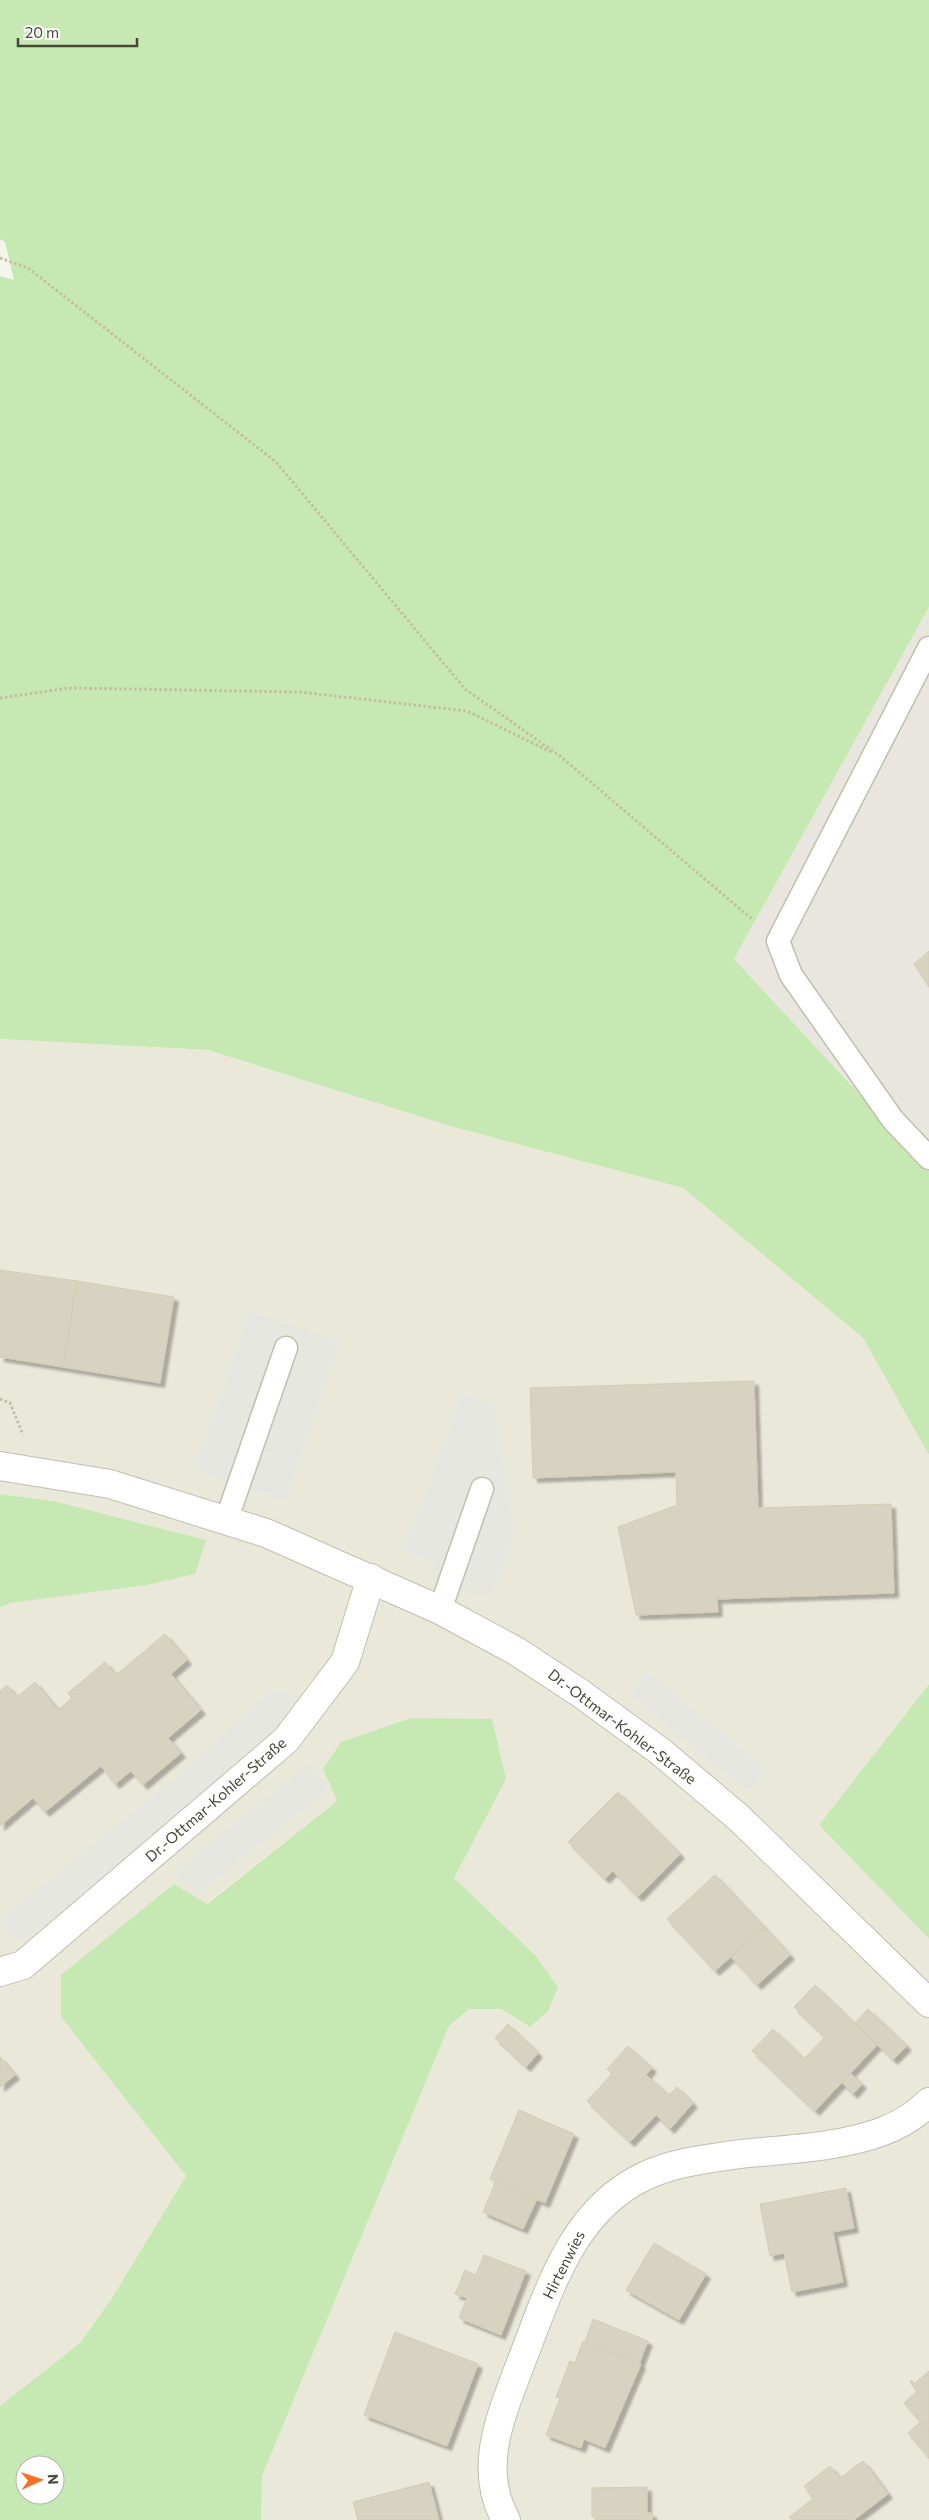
<svg xmlns="http://www.w3.org/2000/svg" width="929" height="2520" viewBox="0 0 929 2520" font-family="Commissioner,sans-serif">
<style>
.residential{fill:#eae8d9}
.industrial{fill:#e8e6df}
.green{fill:#c6e9b4;fill-rule:evenodd}
.parking{fill:#e7e7e2}
.building{fill:#d7d3c0;stroke:#d2cdb3;filter:url(#shadow)}
.lines{fill:none;stroke-linecap:round;stroke-linejoin:round}
.service-casing{stroke:#c1bfad;stroke-width:25}
.minor-casing{stroke:#c1bfad;stroke-width:30}
.path{stroke:#c3be9e;stroke-width:3;stroke-dasharray:2.5 2.5;stroke-linecap:butt}
.service{stroke:#fff;stroke-width:22}
.minor{stroke:#fff;stroke-width:28}
.labels{text-anchor:middle;stroke-width:5;stroke-linejoin:round;paint-order:stroke}
.street-label{font-size:15px;fill:#4a4739;stroke:#fff}
</style>
<defs>
<filter id="shadow"><feDropShadow dx="4.5" dy="4.5" stdDeviation="1" flood-color="#0004"/></filter>
</defs>
<rect width="100%" height="100%" fill="#f6f5eb"/>
<!-- residential -->
<path class="residential" d="M0,1039L208,1050L450,1126L683,1188L863,1338L929,1455V1684L819,1825L929,1939V2520H261L262,2476L449,2026L469,2009H501L530,2027L535,1955L454,1878L473,1841L323,1769L337,1801L61,2017L186,2176L112,2298L80,2343L0,2406V1607L10,1603L53,1501L0,1494Z"/>
<!-- industrial -->
<path class="industrial" d="M929,607V1169L734,959Z"/>
<!-- green -->
<g class="green">
<path d="M0,0H929V607L734,959L929,1169V1455L863,1338L683,1188L450,1126L208,1050L0,1039V276L14,280L5,242L0,239Z"/>
<path d="M0,1494L53,1501L206,1540L195,1574L146,1585L11,1603L0,1607Z"/>
<path d="M929,1684V1939L819,1825Z"/>
<path d="M411,1718L492,1719L506,1779L454,1878L535,1955L558,1987L548,2011L530,2027L501,2009H469L449,2026L262,2476L261,2520H0V2406L80,2343L112,2298L186,2176L61,2017V1975L174,1884L207,1904L337,1801L323,1769L341,1742ZM25,2465H55V2495H25Z"/>
</g>
<!-- parking -->
<g class="parking">
<path d="M250,1310L340,1342L286,1501L194,1470Z"/>
<path d="M462,1393L494,1405L514,1534L490,1599L430,1576L435,1562L404,1551Z"/>
<path d="M648,1672L766,1770L748,1792L630,1695Z"/>
<path d="M270,1690L287,1692L300,1702L272,1740L46,1930L18,1942L1,1919L192,1764Z"/>
<path d="M309,1763L328,1789L196,1895L173,1873Z"/>
</g>
<!-- building -->
<g class="building">
<path d="M929,951V987L914,964Z"/>
<path d="M0,1270L77,1281L63,1367L0,1357Z"/>
<path d="M77,1281L174,1297L160,1383L63,1367Z"/>
<path d="M754,1381L758,1508L891,1504L894,1593L717,1599L718,1612L636,1615L618,1527L677,1505L676,1472L533,1478L530,1388Z"/>
<path d="M165,1634L187,1660L171,1674L201,1710L168,1738L181,1753L143,1785L131,1771L115,1784L101,1766L45,1812L33,1798L0,1826V1691L7,1685L17,1697L35,1682L58,1710L72,1698L68,1693L105,1662L116,1675Z"/>
<path d="M618,1792L655,1829L605,1879L568,1842Z"/>
<path d="M655,1829L680,1854L638,1897L613,1871Z"/>
<path d="M715,1875L764,1927L715,1971L667,1919Z"/>
<path d="M764,1927L790,1955L757,1985L731,1957Z"/>
<path d="M815,1985L877,2045L815,2111L752,2051L773,2029L804,2059L825,2037L794,2007Z"/>
<path d="M868,2009L907,2046L893,2060L855,2023Z"/>
<path d="M508,2024L538,2053L526,2067L495,2038Z"/>
<path d="M628,2046L652,2068L646,2075L669,2095L677,2087L693,2103L670,2129L656,2115L630,2142L587,2101L612,2074L607,2069Z"/>
<path d="M0,2057L15,2075L0,2087Z"/>
<path d="M850,2073L862,2084L853,2094L842,2083Z"/>
<path d="M519,2110L574,2134L545,2203L490,2179Z"/>
<path d="M496,2181L537,2199L523,2229L483,2212Z"/>
<path d="M846,2188L854,2228L833,2232L843,2282L792,2292L784,2253L770,2256L760,2204Z"/>
<path d="M654,2243L706,2274L679,2320L626,2290Z"/>
<path d="M484,2255L526,2271L501,2335L459,2318L467,2298L455,2294L465,2270L476,2275Z"/>
<path d="M593,2319L648,2341L639,2364L585,2342Z"/>
<path d="M395,2332L478,2364L447,2446L364,2415Z"/>
<path d="M583,2341L641,2364L605,2448L584,2439L581,2448L546,2435L560,2398L556,2397L570,2361L575,2363Z"/>
<path d="M929,2371V2431L904,2403L917,2391L910,2382L912,2380L914,2384Z"/>
<path d="M920,2422L929,2431V2458L908,2433Z"/>
<path d="M863,2461L888,2494L854,2520H792L789,2517L813,2499L804,2486L830,2466L840,2478Z"/>
<path d="M429,2482L439,2520H358L353,2502Z"/>
<path d="M647,2487V2513H652V2520H595V2517H592V2488Z"/>
</g>
<g class="lines">
<!-- service casing -->
<g class="service-casing">
<g id="service">
<path d="M929,648L778,941L791,975L893,1120L929,1158"/>
<path d="M226,1521L286,1348"/>
<path d="M440,1610L482,1489"/>
</g>
</g>
<!-- minor casing -->
<g class="minor-casing">
<g id="minor">
<path d="M0,1466L110,1484L266,1533L440,1610L516,1651L580,1693L661,1752L739,1818L929,2003"/>
<path d="M0,1972L23,1965L286,1740L345,1662L371,1578"/>
<path d="M506,2520C477,2468 501,2416 520,2365C548,2294 571,2210 645,2176C672,2163 705,2159 733,2155C765,2151 796,2150 827,2145C865,2139 901,2130 929,2102"/>
</g>
</g>
<!-- path -->
<g class="path">
<path d="M0,258L28,268L276,462L465,689L560,756L753,920"/>
<path d="M0,698L69,688L300,692L467,711L551,752"/>
<path d="M0,1399L10,1403L23,1435"/>
</g>
<!-- service -->
<use href="#service" class="service"/>
<!-- minor -->
<use href="#minor" class="minor"/>
</g>
<g class="labels">
<!-- street labels -->
<g class="street-label">
<text transform="translate(622 1727) rotate(37)" y="5">Dr.-Ottmar-Kohler-Straße</text>
<text transform="translate(216 1800) rotate(-41)" y="5">Dr.-Ottmar-Kohler-Straße</text>
<text transform="translate(564 2265) rotate(-63)" y="5">Hirtenwies</text>
</g>
</g>
<!-- north arrow -->
<g transform="translate(40 2480) rotate(87)"><circle r="24" fill="#ffffff" stroke="#b7b5b0"/>
<path d="M0-4L9 19L0 12L-9 19Z" fill="#fb6f1d"/>
<text y="-8" font-size="14" font-weight="bold" text-anchor="middle" fill="#4a4739">N</text>
</g>
<!-- scale -->
<path d="M18 38v8h119v-8" fill="none" stroke="#4a4739" stroke-width="2.5"/>
<text x="25" y="38" font-size="15" fill="#4a4739" stroke="#ffffff" stroke-width="4" paint-order="stroke">20 m</text>
</svg>
